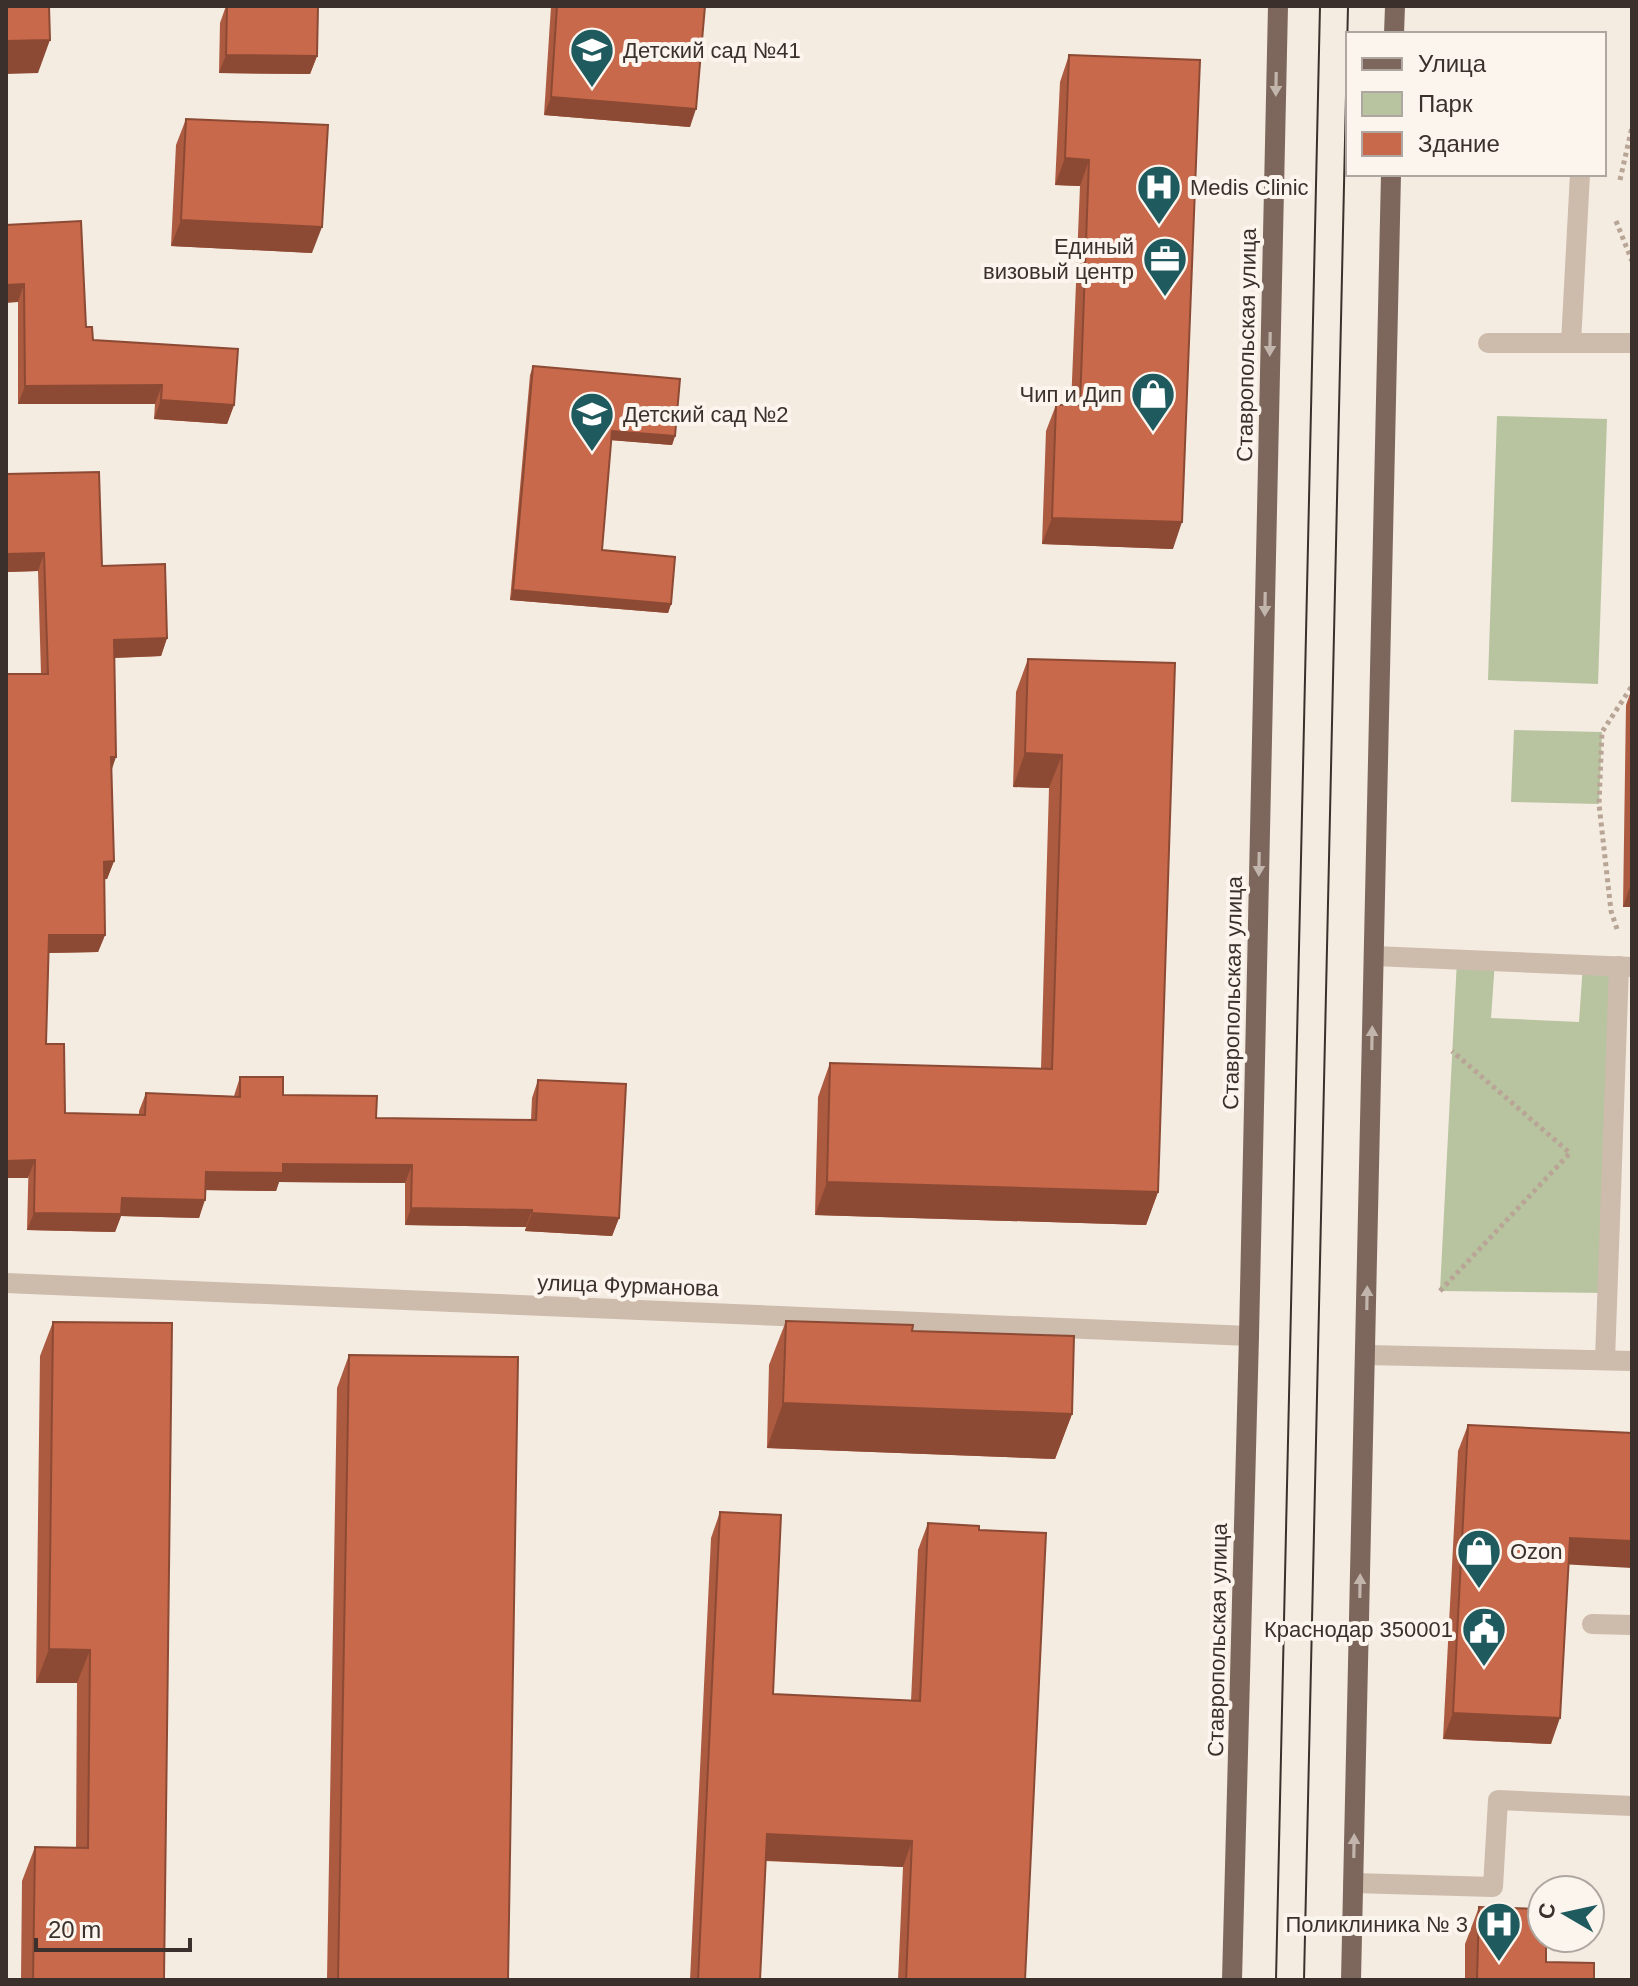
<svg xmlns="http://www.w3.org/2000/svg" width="1638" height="1986" viewBox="0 0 1638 1986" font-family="Arial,sans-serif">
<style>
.green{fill:#b8c4a0}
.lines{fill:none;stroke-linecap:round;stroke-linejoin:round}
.path{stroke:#b9a596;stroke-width:5;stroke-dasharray:4 4;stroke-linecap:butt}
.minor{stroke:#cdbbac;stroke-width:20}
.major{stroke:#7d675c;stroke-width:20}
.tram{stroke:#3b302b;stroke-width:2}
.wall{fill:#ac5a40}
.shaded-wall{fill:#8c4a34}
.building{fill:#c8694b;stroke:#8c4a34;stroke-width:2}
.oneway{fill:#c2b5ac}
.labels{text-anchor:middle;stroke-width:8;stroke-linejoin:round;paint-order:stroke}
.poi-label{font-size:22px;fill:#3b302b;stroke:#fbf5ee;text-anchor:start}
.street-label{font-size:22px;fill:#3b302b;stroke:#fbf5ee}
</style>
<rect width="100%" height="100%" fill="#f4ebe1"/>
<!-- green -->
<g class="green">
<path d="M1497,416L1607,419L1598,684L1488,680Z"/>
<path d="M1514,730L1602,732L1599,804L1511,802Z"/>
<path d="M1457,960L1495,961L1491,1018L1579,1022L1583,964L1619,966L1608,1293L1440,1291Z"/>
</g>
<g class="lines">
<!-- path -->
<g class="path">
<path d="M1620,180L1632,127"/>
<path d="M1616,221L1632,261"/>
<path d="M1617,929L1611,911L1599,804L1602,732L1632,686"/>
<path d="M1440,1291L1570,1153L1452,1051"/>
</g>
<!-- minor -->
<g class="minor">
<path d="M1488,343H1632"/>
<path d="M1571,343L1580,174"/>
<path d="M1374,956L1632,967"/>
<path d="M6,1283L1249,1336"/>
<path d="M1366,1355L1632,1361"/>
<path d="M1605,1360L1619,966"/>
<path d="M1592,1624L1632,1625"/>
<path d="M1353,1883L1493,1887L1498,1800L1632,1806"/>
</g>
<!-- major -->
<g class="major">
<path d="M1394,34L1395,6"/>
<path d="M1232,1980L1249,1336L1278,6"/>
<path d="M1351,1980L1391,174"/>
</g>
<!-- tram -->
<g class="tram">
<path d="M1276,1980L1320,6"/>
<path d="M1304,1980L1348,6"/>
</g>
</g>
<!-- wall -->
<g class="wall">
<path d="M226,6L317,56L310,74L219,73L220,23Z"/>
<path d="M551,6H705L690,127L544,115Z"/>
<path d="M1069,55L1173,549L1042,544L1046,431L1056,405H1071L1080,186L1055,185L1060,82Z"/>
<path d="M186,119L312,253L171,246L176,145Z"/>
<path d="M6,225L86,327L93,340L234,405L227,424L154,419L155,404H18V302Z"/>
<path d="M533,366L675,436L672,445L611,440L602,550L671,604L668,613L510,600L530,375Z"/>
<path d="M6,474L102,566L167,638L161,656L115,658L111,772L114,861L107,879H104L105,935L98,952L49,953L46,1044L65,1113L139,1115V1111L146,1093L234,1096L240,1077L283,1095L376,1118L531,1120L532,1098L538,1080L619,1218L612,1236L525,1231L526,1227L405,1225V1183L279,1182L276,1191L206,1190L199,1218L121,1216L115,1232L27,1230L41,674L38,571L6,572Z"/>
<path d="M1028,659L1175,663L1158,1192L1146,1225L815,1215L818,1097L830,1063L1041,1069L1049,788L1013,787L1016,692Z"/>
<path d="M1632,688V907H1623L1626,705Z"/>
<path d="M786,1321L912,1331L1072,1414L1055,1459L767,1448L769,1365Z"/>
<path d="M53,1322L164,1980H21L22,1881L35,1847L76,1848L77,1683H36L40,1356Z"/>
<path d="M349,1355L508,1980H327L337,1388Z"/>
<path d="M1468,1425L1568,1564L1551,1744L1443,1739L1458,1451Z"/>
<path d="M720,1512L773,1694L911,1701L918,1550L928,1523L979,1530L1025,1980H898L903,1867L765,1861L760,1980H690L711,1538Z"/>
<path d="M1479,1907L1546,1962L1594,1980H1465V1944Z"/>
</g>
<!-- shaded-wall -->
<g class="shaded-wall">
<path d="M50,40L38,73L6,74V41Z"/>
<path d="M226,55L317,56L310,74L219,73Z"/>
<path d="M551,97L696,109L690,127L544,115Z"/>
<path d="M1065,158L1089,160L1080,186L1055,185Z"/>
<path d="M181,220L322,227L312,253L171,246Z"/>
<path d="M24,284L18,302L6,303V285Z"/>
<path d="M162,385L155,404H18L25,386Z"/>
<path d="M161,400L234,405L227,424L154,419Z"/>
<path d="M612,431L675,436L672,445L609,440Z"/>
<path d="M1052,518L1182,522L1173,549L1042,544Z"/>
<path d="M44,553L38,571L6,572V554Z"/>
<path d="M513,590L671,604L668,613L510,600Z"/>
<path d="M167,638L161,656L108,658L114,640Z"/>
<path d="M1025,753L1062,755L1049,788L1013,787Z"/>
<path d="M111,757H116L110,775Z"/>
<path d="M114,861L107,879L97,880L104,862Z"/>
<path d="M1632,881V907H1623Z"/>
<path d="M49,935H105L98,952L43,953Z"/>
<path d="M35,1160L28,1178H6V1161Z"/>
<path d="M283,1164L412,1165L405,1183L279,1182L276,1191L200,1190L206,1172Z"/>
<path d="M827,1182L1158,1192L1146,1225L815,1215Z"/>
<path d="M122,1198L205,1200L199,1218L121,1216L115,1232L27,1230L34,1213Z"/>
<path d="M411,1208L532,1210L526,1227L405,1225Z"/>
<path d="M532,1213L619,1218L612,1236L525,1231Z"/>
<path d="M783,1403L1072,1414L1055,1459L767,1448Z"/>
<path d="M1570,1538L1632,1541V1568L1560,1564Z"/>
<path d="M49,1649L90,1650L77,1683H36Z"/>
<path d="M1453,1713L1560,1718L1551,1744L1443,1739Z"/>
<path d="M767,1834L912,1841L903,1867L757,1860Z"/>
</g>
<!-- building -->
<g class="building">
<path d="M6,6H49L50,40L6,41Z"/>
<path d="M227,6H318L317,56L226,55Z"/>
<path d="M557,6H705L696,109L551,97Z"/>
<path d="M1069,55L1200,60L1182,522L1052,518L1056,405H1080L1089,160L1065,158Z"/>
<path d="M186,119L328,125L322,227L181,220Z"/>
<path d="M81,221L86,327H92L93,340L238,349L234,405L161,400L162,385L25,386L24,284L6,285V225Z"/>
<path d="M533,366L680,379L675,436L612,431L602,550L675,557L671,604L513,590Z"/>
<path d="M99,472L102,566L165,564L167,638L114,640L116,757H111L114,861L104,862L105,935H49L46,1044H64L65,1113L145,1115L146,1093L240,1097V1077H283V1095L377,1096L376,1118L536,1120L538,1080L626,1084L619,1218L532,1213V1210L411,1208L412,1165L283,1164V1173L206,1172L205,1200L122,1198L121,1214L34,1213L35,1160L6,1161V674H48L44,553L6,554V474Z"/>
<path d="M1028,659L1175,663L1158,1192L827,1182L830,1063L1052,1069L1062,755L1025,753Z"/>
<path d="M786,1321L913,1325L912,1331L1074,1336L1072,1414L783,1403Z"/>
<path d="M53,1322L172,1323L164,1980H33L35,1847L88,1848L90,1650L49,1649Z"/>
<path d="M349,1355L518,1357L508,1980H338Z"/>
<path d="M1468,1425L1632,1433V1541L1570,1538L1560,1718L1453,1713Z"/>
<path d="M720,1512L781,1515L773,1694L920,1701L928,1523L979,1526V1530L1046,1533L1025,1980H906L912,1841L767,1834L760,1980H698Z"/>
<path d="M1479,1907L1542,1909V1938H1546V1962L1594,1963V1980H1477Z"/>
</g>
<!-- one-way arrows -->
<defs><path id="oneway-solid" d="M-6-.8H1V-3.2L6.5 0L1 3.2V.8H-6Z" transform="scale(2)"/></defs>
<g class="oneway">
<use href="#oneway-solid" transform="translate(1276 84) rotate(91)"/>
<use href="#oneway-solid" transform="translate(1270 344) rotate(91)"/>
<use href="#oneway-solid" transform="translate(1265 604) rotate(91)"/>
<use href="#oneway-solid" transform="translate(1259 864) rotate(91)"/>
<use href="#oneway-solid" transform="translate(1372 1038) rotate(-89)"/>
<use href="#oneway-solid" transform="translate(1367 1298) rotate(-89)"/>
<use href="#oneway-solid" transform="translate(1360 1586) rotate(-89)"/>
<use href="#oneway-solid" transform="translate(1354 1846) rotate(-89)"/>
</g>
<!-- icons -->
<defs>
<g id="school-pin" transform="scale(2.3)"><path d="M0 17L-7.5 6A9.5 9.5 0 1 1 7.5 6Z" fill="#1f5a5e" stroke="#fbf5ee"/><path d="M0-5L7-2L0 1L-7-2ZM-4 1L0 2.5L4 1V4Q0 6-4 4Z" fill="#fff"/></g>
<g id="hospital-pin" transform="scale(2.3)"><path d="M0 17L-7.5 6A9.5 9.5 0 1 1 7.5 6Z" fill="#1f5a5e" stroke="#fbf5ee"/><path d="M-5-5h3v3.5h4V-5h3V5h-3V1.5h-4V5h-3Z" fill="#fff"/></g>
<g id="office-pin" transform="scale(2.3)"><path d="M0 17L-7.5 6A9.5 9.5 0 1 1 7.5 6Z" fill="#1f5a5e" stroke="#fbf5ee"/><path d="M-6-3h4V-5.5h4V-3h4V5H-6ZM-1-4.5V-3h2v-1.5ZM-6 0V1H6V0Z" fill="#fff"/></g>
<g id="shop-pin" transform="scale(2.3)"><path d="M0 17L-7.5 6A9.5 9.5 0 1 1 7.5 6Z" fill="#1f5a5e" stroke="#fbf5ee"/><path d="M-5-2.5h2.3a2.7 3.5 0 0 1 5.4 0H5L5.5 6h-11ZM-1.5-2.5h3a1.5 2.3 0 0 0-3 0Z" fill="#fff"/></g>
<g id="civic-pin" transform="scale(2.3)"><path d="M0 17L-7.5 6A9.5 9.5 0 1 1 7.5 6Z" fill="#1f5a5e" stroke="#fbf5ee"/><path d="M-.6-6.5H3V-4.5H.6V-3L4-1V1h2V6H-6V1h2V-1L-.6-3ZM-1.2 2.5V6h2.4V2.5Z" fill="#fff"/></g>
</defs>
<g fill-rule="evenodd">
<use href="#school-pin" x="592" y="50"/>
<use href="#hospital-pin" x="1159" y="187"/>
<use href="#office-pin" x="1165" y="259"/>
<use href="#shop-pin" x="1153" y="394"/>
<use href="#school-pin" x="592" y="414"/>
<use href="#shop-pin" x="1479" y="1551"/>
<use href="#civic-pin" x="1484" y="1629"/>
<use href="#hospital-pin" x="1499" y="1924"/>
</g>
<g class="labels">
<!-- poi labels -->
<g class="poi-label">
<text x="623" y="58">Детский сад №41</text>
<text x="1190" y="195">Medis Clinic</text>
<text x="1134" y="254" text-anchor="end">Единый<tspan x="1134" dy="25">визовый центр</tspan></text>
<text x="1122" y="402" text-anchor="end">Чип и Дип</text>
<text x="623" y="422">Детский сад №2</text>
<text x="1510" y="1559">Ozon</text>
<text x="1453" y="1637" text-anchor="end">Краснодар 350001</text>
<text x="1468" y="1932" text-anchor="end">Поликлиника № 3</text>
</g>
<!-- street labels -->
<g class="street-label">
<text transform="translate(1246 345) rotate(-89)" y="8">Ставропольская улица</text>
<text transform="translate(1232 993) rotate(-89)" y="8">Ставропольская улица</text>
<text transform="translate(628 1285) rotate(2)" y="8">улица Фурманова</text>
<text transform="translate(1217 1640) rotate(-89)" y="8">Ставропольская улица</text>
</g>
</g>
<!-- border -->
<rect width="1638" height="1986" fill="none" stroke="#3b302b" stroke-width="16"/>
<!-- legend -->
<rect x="1346" y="32" width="260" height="144" fill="#fbf5ee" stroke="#aea6a0" stroke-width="2"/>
<rect x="1362" y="58" width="40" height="12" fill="#7d675c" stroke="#aea6a0" stroke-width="2"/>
<text x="1418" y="72" font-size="24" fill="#3b302b">Улица</text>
<rect x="1362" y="92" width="40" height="24" fill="#b8c4a0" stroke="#aea6a0" stroke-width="2"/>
<text x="1418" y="112" font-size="24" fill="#3b302b">Парк</text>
<rect x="1362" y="132" width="40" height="24" fill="#c8694b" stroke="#aea6a0" stroke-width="2"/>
<text x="1418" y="152" font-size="24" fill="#3b302b">Здание</text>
<!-- north arrow -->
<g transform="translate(1566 1914) rotate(279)"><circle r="38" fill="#fbf5ee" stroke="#aea6a0" stroke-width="2"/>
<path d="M0-6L14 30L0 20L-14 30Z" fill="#1f5a5e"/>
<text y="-12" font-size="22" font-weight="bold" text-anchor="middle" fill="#3b302b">С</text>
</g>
<!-- scale -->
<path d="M36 1938v12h154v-12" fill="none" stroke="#3b302b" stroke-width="4"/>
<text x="48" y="1938" font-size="24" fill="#3b302b" stroke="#fbf5ee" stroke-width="6" paint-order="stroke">20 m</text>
</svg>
